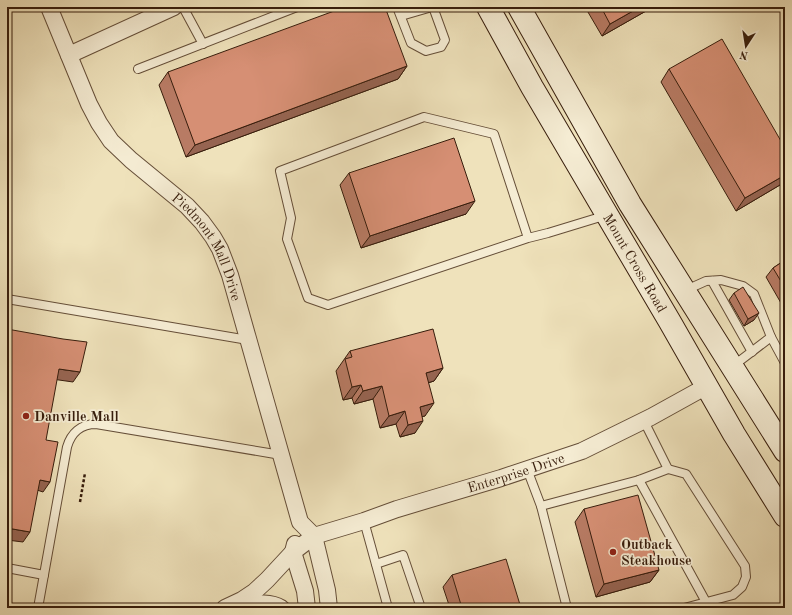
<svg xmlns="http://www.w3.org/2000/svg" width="792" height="615" viewBox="0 0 792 615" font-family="'Old Standard TT',serif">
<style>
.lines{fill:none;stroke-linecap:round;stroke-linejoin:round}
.service-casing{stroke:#654e38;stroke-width:10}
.minor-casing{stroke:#654e38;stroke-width:18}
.secondary-casing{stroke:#371d0c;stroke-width:24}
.path{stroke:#371d0c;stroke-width:2.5;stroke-dasharray:3 2;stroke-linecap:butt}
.service{stroke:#f5ecd3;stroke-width:8}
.minor{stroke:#f5ecd3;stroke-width:16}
.secondary{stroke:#f5ecd3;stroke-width:22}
.wall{fill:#b87b64;stroke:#371d0c}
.shaded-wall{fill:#966451;stroke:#371d0c}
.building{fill:#d68f74;stroke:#371d0c}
.poi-dot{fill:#8f2418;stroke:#f5ecd3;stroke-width:1.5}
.labels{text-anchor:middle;stroke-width:3.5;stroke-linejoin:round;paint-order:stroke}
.street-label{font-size:14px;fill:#371d0c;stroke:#f5ecd3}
.poi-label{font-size:14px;font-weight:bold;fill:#371d0c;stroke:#f5ecd3;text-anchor:start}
</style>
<rect width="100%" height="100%" fill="#efe2bb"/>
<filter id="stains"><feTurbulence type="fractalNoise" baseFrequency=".005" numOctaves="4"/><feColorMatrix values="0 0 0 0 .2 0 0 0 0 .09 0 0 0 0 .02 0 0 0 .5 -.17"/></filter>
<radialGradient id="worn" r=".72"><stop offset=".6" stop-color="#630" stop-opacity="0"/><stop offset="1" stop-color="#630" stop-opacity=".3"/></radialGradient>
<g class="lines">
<!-- service casing -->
<g class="service-casing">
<g id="service">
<path d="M183,7L203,44"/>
<path d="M397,7L411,43L426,51L441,47L445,40L433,7"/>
<path d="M401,16L432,7"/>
<path d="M138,69L297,7"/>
<path d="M528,238L494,134L424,117L280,171L291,218L287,239L308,298L328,305L528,238L548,233L607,215"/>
<path d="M712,281L752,352"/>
<path d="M686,290L706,281L721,280L743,286L754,294L771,337L733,366"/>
<path d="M7,299L248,340"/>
<path d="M771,337L785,363"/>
<path d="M644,421L668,469L686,474L745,566L746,577L742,587L733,595L684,608"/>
<path d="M527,469L541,506L567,608"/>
<path d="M639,480L706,602"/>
<path d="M541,506L639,480L668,469"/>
<path d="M364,521L388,608"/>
<path d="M376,564L403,555L421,608"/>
<path d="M7,568L44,575"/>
<path d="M38,608L67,447C71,433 81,424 96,424L281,455"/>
</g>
</g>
<!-- minor casing -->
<g class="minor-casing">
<g id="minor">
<path id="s1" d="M49,7L89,104L99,123L111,141L131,160L187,206L202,222L213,237L220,249L230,275L300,522L314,536"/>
<path d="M69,55L174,7"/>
<path d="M314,536L327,590L329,608"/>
<path d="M295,544L293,552L305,591L307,608"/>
<path d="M234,606C249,605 268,600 281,608"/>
<path id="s2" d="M225,608L242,600L254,592L267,580L293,552L314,536L364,521L397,509L501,478L582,451L651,417L707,386"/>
</g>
</g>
<!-- secondary casing -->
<g class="secondary-casing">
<g id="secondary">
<path id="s3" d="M488,7L532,87L670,322L734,434L785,516"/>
<path d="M519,7L630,204L785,451"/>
</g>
</g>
<!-- path -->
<path class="path" d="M80,502L85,473"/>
<!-- service -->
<use href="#service" class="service"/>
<!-- minor -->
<use href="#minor" class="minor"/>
<!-- secondary -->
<use href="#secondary" class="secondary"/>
</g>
<!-- wall -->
<g class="wall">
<path d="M585,7H653L602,36Z"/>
<path d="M407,66L398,79L186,157L159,85L168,72Z"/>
<path d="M669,69L785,148V182L736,211L661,82Z"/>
<path d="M349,173L466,214L361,248L340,185Z"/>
<path d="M785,260V310L766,277L773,268Z"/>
<path d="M734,293L754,320L744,326L729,300Z"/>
<path d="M350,351L443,368L434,381L428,383L425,416H422L415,433L400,437L396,424L380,428L373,399L354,404L352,398L343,400L336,371Z"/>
<path d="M584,509L659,570L650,582L596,597L575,522Z"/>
<path d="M452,575L521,608H450L443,587Z"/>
</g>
<!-- shaded-wall -->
<g class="shaded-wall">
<path d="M640,7H653L602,36L610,24Z"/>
<path d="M407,66L398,79L186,157L195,145Z"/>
<path d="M785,175V182L736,211L745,198Z"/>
<path d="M475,201L466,214L361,248L370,236Z"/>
<path d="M759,313L754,320L744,326L748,319Z"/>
<path d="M443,368L434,381L417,386L426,373Z"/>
<path d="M59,369L80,372L73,382L52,379Z"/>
<path d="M361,385L352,398L343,400L352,387Z"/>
<path d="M382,386L373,399L354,404L363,391Z"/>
<path d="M434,403L425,416L411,419L420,407Z"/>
<path d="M405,411L396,424L380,428L389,416Z"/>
<path d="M423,421L415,433L400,437L408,425Z"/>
<path d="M40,480L50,482L43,492L34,489Z"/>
<path d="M7,528L30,532L23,542L7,540Z"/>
<path d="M659,570L650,582L596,597L604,584Z"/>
</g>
<!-- building -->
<g class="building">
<path d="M345,7H385L407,66L195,145L168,72Z"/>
<path d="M601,7H640L610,24Z"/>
<path d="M722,39L785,148V175L745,198L669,69Z"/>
<path d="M454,138L475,201L370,236L349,173Z"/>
<path d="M785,260V288L773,268Z"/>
<path d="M743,287L759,313L748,319L734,293Z"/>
<path d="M7,329L63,339L87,342L80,372L59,369L46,440L58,442L50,482L40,480L30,532L7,528Z"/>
<path d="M433,329L443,368L426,373L434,403L420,407L423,421L408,425L405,411L389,416L382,386L363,391L361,385L352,387L345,359L352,357L350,351Z"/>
<path d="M638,495L659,570L604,584L584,509Z"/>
<path d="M506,559L521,608H462L452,575Z"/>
</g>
<!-- markers -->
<g class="poi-dot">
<circle cx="26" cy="416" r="4"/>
<circle cx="613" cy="552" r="4"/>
</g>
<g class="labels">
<!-- street labels -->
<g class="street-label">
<text dy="5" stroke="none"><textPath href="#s1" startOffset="294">Piedmont Mall Drive</textPath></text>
<text dy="5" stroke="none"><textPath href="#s3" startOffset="295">Mount Cross Road</textPath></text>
<text dy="5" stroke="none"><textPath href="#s2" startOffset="327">Enterprise Drive</textPath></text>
</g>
<!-- poi labels -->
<g class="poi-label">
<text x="34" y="421">Danville Mall</text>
<text x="621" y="549">Outback<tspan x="621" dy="16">Steakhouse</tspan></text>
</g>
</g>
<!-- margin -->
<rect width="792" height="615" fill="none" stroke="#efe2bb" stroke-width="24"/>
<rect x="8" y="8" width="776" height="599" fill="none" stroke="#371d0c" stroke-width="2"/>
<rect x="12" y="12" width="768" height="591" fill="none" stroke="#371d0c"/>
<!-- north arrow -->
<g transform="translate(746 46) rotate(192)" stroke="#f5ecd3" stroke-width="3" paint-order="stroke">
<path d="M0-3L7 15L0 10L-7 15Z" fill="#371d0c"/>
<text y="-6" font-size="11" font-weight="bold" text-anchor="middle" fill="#371d0c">N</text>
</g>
<rect width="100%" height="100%" filter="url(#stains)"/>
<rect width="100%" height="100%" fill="url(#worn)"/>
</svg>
